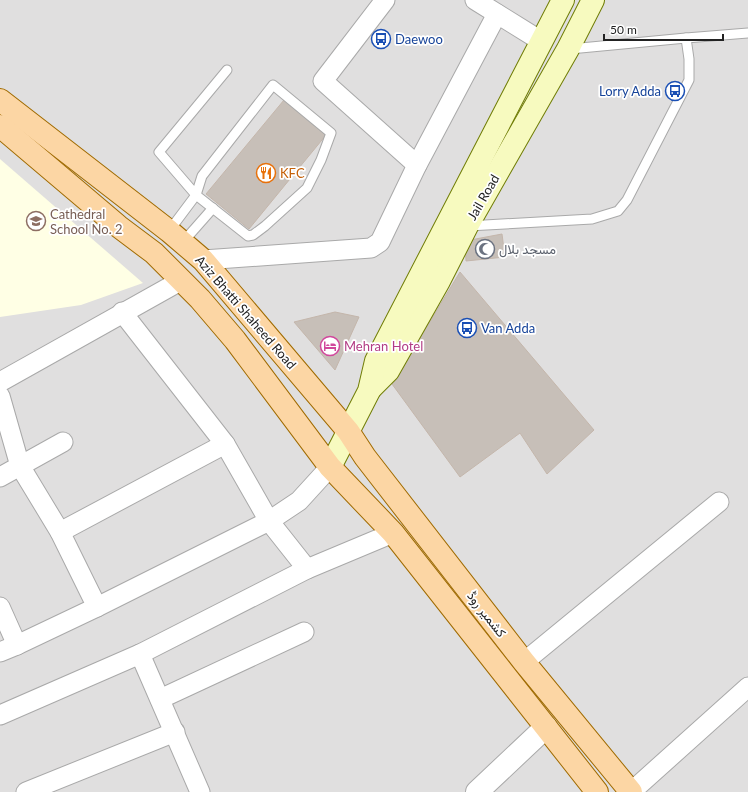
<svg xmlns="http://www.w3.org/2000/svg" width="748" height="792" viewBox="0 0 748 792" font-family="Lato,Vazirmatn,sans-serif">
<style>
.residential{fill:#e0dfdf}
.education{fill:#ffffe5}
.building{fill:#c7bfb8;stroke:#c4b6ab}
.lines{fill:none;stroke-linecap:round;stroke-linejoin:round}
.service-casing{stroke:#a9a9a9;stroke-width:11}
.minor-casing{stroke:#a9a9a9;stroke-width:21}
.tertiary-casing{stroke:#a9a9a9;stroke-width:24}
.secondary-casing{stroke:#707d05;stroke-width:24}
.primary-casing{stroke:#a06b00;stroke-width:24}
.service{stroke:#fff;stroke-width:9}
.minor{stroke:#fff;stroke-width:19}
.tertiary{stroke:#fff;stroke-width:22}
.secondary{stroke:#f7fabf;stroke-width:22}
.primary{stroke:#fcd6a4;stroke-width:22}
.labels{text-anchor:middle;stroke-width:3.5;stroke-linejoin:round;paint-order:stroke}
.transit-label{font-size:13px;fill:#164399;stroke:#fff;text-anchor:start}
.food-label{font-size:13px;fill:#c56008;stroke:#fff;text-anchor:start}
.street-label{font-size:13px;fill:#222;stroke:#fff}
.education-label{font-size:13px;fill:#785e54;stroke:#fff;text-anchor:start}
.worship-label{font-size:13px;fill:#5b616d;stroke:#fff;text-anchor:start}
.hotel-label{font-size:13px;fill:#b23c85;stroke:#fff;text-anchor:start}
</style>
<rect width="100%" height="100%" fill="#f2efe9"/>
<!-- residential -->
<rect class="residential" x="0" y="0" width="748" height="792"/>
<!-- education -->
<path class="education" d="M0,159L143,283L81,305L0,317Z"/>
<!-- building -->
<g class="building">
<path d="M284,100L326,135L249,229L206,194Z"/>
<path d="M502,234L505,257L466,261L465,241Z"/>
<path d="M460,272L594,430L547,474L520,433L460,477L392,384Z"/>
<path d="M335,312L359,317L335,370L294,322Z"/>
</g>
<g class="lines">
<!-- service casing -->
<g class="service-casing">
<g id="service">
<path d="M686,38L748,33"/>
<path d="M468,226L592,219L618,211L627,200L689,80V59L686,38L570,49"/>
<path d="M169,231L196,195L202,176L273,85L331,133L321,160L307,188L265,226L253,235L248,236L196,195L159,152L227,70"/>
<path d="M183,242L213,208"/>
</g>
</g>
<!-- minor casing -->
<g class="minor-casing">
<g id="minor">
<path d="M385,0L323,81L417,165"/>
<path d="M475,0L541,41"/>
<path d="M203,260L371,248L380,242L417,165L497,14"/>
<path d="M122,312L225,444L269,521L307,569"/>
<path d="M0,382L182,280"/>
<path d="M0,396L20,466L60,532L97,607"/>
<path d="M0,477L63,442"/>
<path d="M60,532L225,444"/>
<path d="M0,607L17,645"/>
<path d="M0,652L17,645L97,607L269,521L299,501L330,467"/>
<path d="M140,654L200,792"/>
<path d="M524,662L719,502"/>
<path d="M160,699L304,632"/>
<path d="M0,715L140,654L307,569L393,533"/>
<path d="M26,792L175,732"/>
<path d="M631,792L748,687"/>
</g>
</g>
<!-- tertiary casing -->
<g class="tertiary-casing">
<path id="tertiary" d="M477,792L546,727"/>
</g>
<!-- secondary casing -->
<g class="secondary-casing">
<g id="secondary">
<path d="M371,388L388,371L439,281L467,226L568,49L593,0"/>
<path d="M330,467L369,391L376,361L563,0"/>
</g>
</g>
<!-- primary casing -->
<g class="primary-casing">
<g id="primary">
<path d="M0,100L169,231L203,260L348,431L365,457L524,662L631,792"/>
<path d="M0,126L118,226L154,253L200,299L235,340L330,467L393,533L597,792"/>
</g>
</g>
<!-- service -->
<use href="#service" class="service"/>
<!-- minor -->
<use href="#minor" class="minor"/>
<!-- tertiary -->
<use href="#tertiary" class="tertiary"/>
<!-- secondary -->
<use href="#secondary" class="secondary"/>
<!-- primary -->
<use href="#primary" class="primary"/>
</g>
<!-- icons -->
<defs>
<g id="bus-ring" transform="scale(1)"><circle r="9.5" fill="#fff" stroke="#1a4fb4" stroke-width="1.5"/><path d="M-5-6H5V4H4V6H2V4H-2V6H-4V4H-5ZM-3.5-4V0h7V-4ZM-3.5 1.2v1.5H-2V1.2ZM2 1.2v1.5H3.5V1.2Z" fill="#1a4fb4"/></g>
<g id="restaurant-ring" transform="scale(1)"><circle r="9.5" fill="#fff" stroke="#e8710a" stroke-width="1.5"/><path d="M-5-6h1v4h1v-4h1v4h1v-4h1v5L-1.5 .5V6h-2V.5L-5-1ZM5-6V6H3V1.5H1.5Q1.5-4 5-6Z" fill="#e8710a"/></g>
<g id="university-ring" transform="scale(1)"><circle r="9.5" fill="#fff" stroke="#8d6e63" stroke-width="1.5"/><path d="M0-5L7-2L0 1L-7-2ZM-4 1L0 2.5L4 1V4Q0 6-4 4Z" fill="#8d6e63"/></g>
<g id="mosque-ring" transform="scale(1)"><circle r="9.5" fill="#fff" stroke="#6b7280" stroke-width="1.5"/><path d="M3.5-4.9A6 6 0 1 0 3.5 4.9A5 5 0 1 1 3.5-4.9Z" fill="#6b7280"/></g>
<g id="hotel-ring" transform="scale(1)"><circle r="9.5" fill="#fff" stroke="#d1479c" stroke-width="1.5"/><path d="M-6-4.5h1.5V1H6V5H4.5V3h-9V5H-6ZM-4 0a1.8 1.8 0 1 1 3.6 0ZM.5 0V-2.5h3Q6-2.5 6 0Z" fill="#d1479c"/></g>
</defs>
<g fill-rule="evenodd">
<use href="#bus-ring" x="381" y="39"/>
<use href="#bus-ring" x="675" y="91"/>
<use href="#restaurant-ring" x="266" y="173"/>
<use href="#university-ring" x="36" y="221"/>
<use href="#mosque-ring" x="485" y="249"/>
<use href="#bus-ring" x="467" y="328"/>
<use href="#hotel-ring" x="330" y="346"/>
</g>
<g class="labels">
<!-- transit labels -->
<g class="transit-label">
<text x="395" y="44">Daewoo</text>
<text x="661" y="96" text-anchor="end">Lorry Adda</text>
<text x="481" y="333">Van Adda</text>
</g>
<!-- food labels -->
<g class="food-label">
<text x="280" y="178">KFC</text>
</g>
<!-- street labels -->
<g class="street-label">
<text transform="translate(483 197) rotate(-60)" y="5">Jail Road</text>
<text transform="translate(246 312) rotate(49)" y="5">Aziz Bhatti Shaheed Road</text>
<text transform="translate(487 614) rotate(52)" y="5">کشمیر روڈ</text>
</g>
<!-- education labels -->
<g class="education-label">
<text x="50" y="219">Cathedral<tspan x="50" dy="15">School No. 2</tspan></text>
</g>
<!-- worship labels -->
<g class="worship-label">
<text x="499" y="254">مسجد بلال</text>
</g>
<!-- hotel labels -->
<g class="hotel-label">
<text x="344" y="351">Mehran Hotel</text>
</g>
</g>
<!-- scale -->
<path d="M604 34v6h119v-6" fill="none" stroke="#222222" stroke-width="2"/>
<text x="610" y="34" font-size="12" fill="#222222" stroke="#ffffff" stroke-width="3" paint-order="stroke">50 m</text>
</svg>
